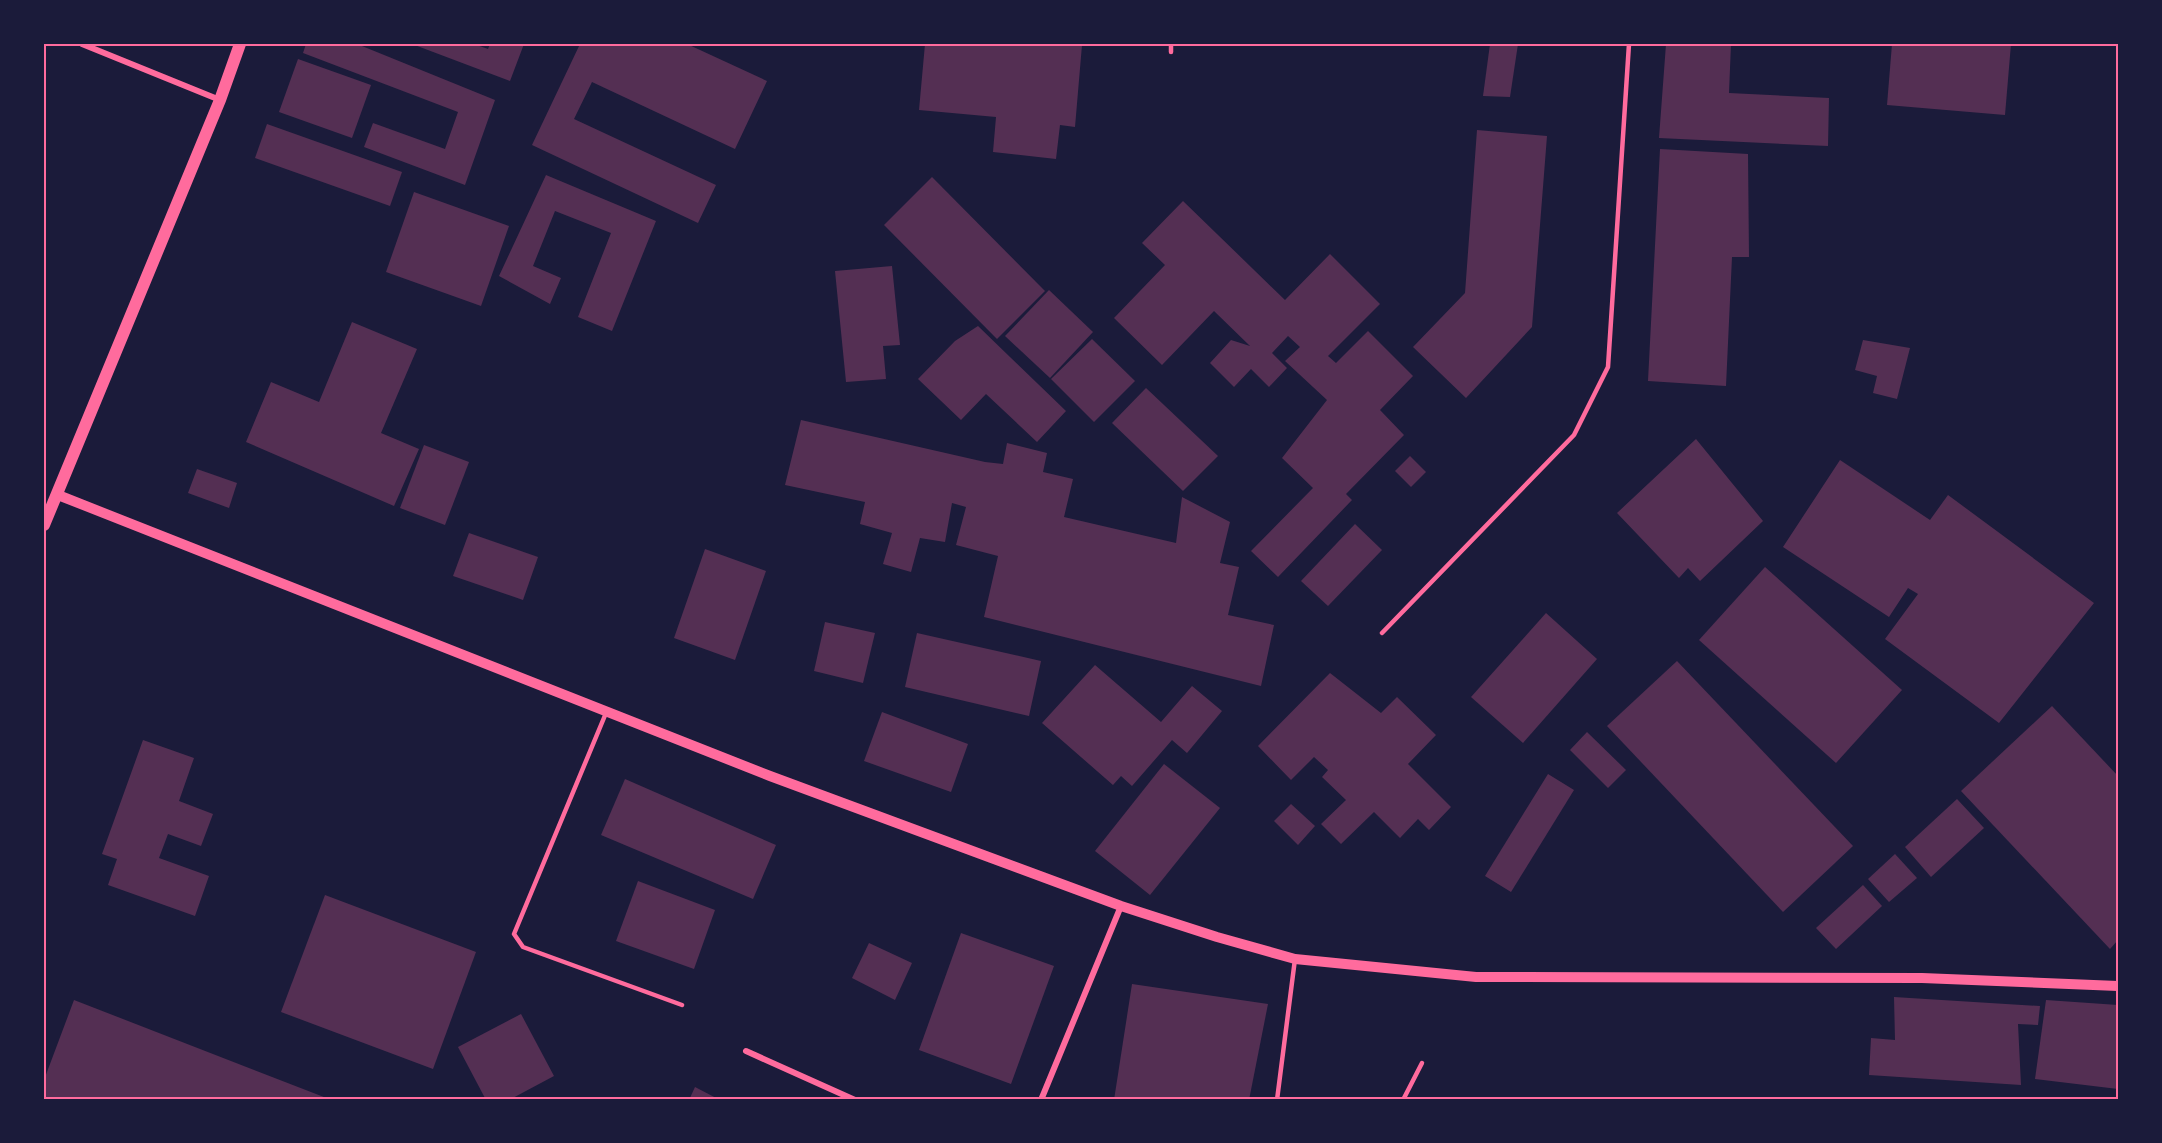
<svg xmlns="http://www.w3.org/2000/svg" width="2162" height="1143" viewBox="0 0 2162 1143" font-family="'Open Sans',sans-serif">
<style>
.building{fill:#542f53}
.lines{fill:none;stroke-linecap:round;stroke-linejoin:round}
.service{stroke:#ff6b9d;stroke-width:4.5}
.minor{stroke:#ff6b9d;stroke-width:6}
.tertiary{stroke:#ff6b9d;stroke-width:10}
.secondary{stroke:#ff6b9d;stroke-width:12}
.neatline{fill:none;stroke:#ff6b9d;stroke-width:2}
</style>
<rect width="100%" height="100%" fill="#1b1b3a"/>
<!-- building -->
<g class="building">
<path d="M306,44H357L495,100L465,185L364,147L373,123L445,149L458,112L303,53Z"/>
<path d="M412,44H474L488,49L490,44H524L510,81Z"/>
<path d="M580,44H687L767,81L735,149L592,82L574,119L716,185L698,223L532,145Z"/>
<path d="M925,44L1082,45L1075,127L1060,125L1056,159L993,152L996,117L919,110Z"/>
<path d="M1490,44H1518L1510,97L1483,96Z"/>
<path d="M1666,44H1731L1729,93L1829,98L1828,146L1659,138Z"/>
<path d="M1892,44H2011L2005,115L1887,105Z"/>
<path d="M298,59L371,85L352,138L279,112Z"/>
<path d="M267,124L402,172L390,206L255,158Z"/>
<path d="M1477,130L1547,136L1532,327L1466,398L1413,347L1465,293Z"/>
<path d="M1660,149L1748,154L1749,257H1732L1726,386L1648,381Z"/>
<path d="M546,175L656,221L612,331L578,317L611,233L555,211L533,266L561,278L550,304L499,276Z"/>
<path d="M932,177L1045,291L997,339L884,225Z"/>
<path d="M414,192L509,226L481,306L386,272Z"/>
<path d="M1183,201L1285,300L1330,254L1380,304L1328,356L1336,363L1368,331L1413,376L1380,410L1404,435L1346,494L1352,500L1278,577L1251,551L1313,488L1282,458L1327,400L1285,361L1300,347L1288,336L1272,353L1287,368L1269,387L1251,369L1234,387L1210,363L1231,340L1250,346L1214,311L1162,365L1114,318L1165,265L1142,243Z"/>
<path d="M892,266L900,345L883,346L886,379L846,382L835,271Z"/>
<path d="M1049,290L1093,332L1050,378L1005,336Z"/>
<path d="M352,322L417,349L381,433L419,449L394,506L246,442L271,382L319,402Z"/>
<path d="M978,326L1066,411L1037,442L986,394L961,420L918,379L955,341Z"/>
<path d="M1092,339L1135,381L1094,422L1051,379Z"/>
<path d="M1863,340L1910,348L1897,399L1873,393L1877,376L1855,370Z"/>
<path d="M1146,388L1218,456L1183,491L1112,423Z"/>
<path d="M801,420L985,462L1003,464L1007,443L1047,453L1043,472L1073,479L1064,517L1176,543L1182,497L1230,522L1220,563L1239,567L1228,615L1274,625L1261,686L984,617L998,556L956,545L966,507L952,503L945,542L920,538L911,572L883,564L892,533L860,524L865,502L785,485Z"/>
<path d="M1696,439L1763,521L1700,581L1688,568L1679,578L1617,513Z"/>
<path d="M424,445L469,462L445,525L400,508Z"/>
<path d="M1410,456L1426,472L1411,487L1395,471Z"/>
<path d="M1840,460L1930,520L1948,495L2094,603L1999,723L1885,639L1918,594L1908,588L1889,617L1783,547Z"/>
<path d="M197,469L237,483L229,508L188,493Z"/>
<path d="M1355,524L1382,550L1328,606L1301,581Z"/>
<path d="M469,533L538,557L523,600L453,576Z"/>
<path d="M705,549L766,571L735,660L674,638Z"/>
<path d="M1765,567L1902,690L1836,763L1699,640Z"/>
<path d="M1546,613L1597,659L1523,743L1471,697Z"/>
<path d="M825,622L875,633L863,683L814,671Z"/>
<path d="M917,633L1041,661L1029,716L905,687Z"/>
<path d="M1677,661L1853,846L1783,912L1607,726Z"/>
<path d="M1095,665L1161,722L1192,686L1222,711L1187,753L1172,740L1132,786L1121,776L1113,785L1042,723Z"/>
<path d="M1330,673L1381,713L1397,697L1436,735L1408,764L1451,807L1429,830L1418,819L1400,838L1374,812L1341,844L1321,824L1346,800L1322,777L1328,770L1314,757L1291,780L1258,746Z"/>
<path d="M2052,706L2118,776V940L2110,949L1961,791Z"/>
<path d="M882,712L968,744L951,792L864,761Z"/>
<path d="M1587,732L1626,770L1608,788L1570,750Z"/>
<path d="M143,740L194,758L179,801L213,814L201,846L168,834L159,858L209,876L195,916L108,885L117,859L102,854Z"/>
<path d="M1164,764L1220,808L1150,895L1095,851Z"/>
<path d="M1548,774L1574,790L1511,892L1485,876Z"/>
<path d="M625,779L776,845L753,899L601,835Z"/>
<path d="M1957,799L1984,828L1931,877L1905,847Z"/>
<path d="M1291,804L1315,826L1298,845L1274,821Z"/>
<path d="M1895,854L1917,878L1889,902L1868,879Z"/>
<path d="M638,881L715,910L694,969L616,941Z"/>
<path d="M1863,885L1882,906L1836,949L1816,928Z"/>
<path d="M325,895L476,952L433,1069L281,1012Z"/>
<path d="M961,933L1054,966L1011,1084L919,1050Z"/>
<path d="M869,943L912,963L895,1000L852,978Z"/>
<path d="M1132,984L1268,1004L1249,1100H1114Z"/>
<path d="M1894,997L2040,1006L2038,1025L2018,1024L2021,1085L1869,1075L1871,1038L1895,1040Z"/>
<path d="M74,1000L329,1099V1100H44V1080Z"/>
<path d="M2046,1000L2118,1005V1089L2035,1079Z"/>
<path d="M521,1014L554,1076L509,1100H486L458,1047Z"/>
<path d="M695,1087L720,1100H689Z"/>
</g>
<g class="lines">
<!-- service -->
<g class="service">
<path d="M1171,44V52"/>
<path d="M1382,633L1574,435L1608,367L1629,44"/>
<path d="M606,713L514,934L523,947L682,1005"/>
<path d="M1277,1100L1295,959"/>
<path d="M1403,1100L1422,1063"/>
</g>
<!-- minor -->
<g class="minor">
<path d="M82,44L220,100"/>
<path d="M746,1051L855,1100"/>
<path d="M1041,1100L1121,906"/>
</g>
<!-- tertiary -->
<path class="tertiary" d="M58,495L770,776L1121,906L1217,937L1295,959L1476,977L1922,978L2118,986"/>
<!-- secondary -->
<path class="secondary" d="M44,525L220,100L240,44"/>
</g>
<!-- border -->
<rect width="2162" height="1143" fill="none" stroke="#1b1b3a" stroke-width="90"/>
<rect x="45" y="45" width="2072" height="1053" class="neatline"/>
</svg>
